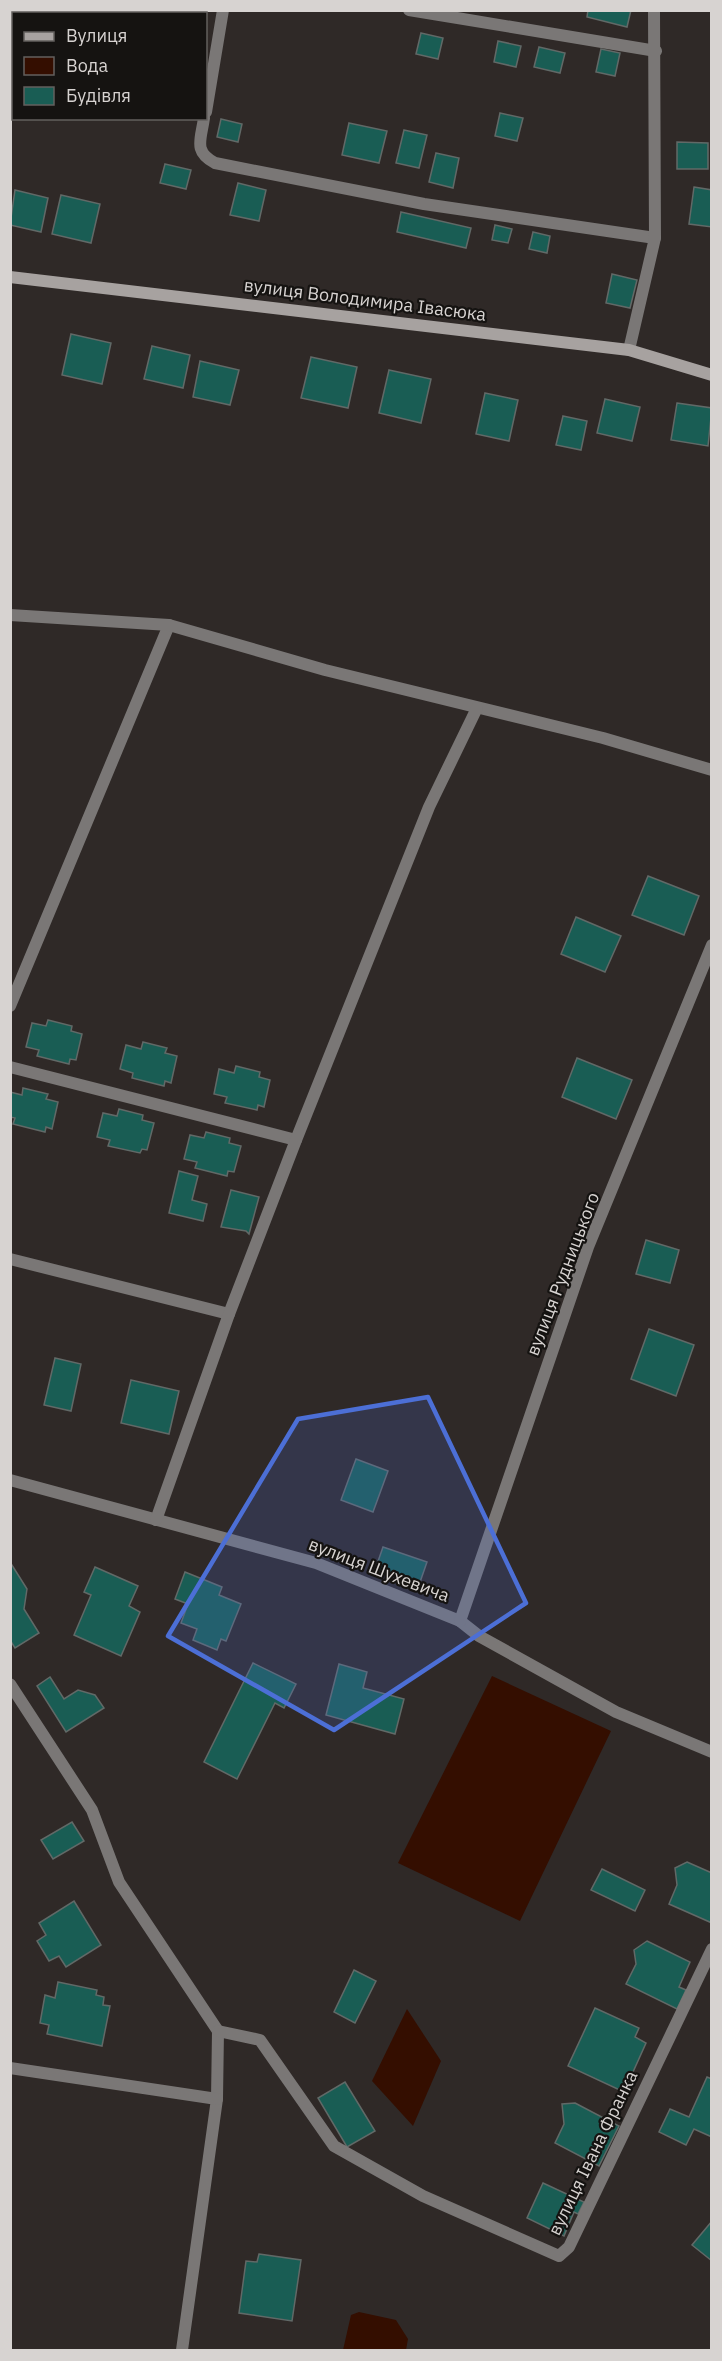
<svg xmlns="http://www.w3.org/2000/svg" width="722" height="2361" viewBox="0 0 722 2361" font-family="'IBM Plex Sans',sans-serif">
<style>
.water{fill:#340e00}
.building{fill:#195d54;stroke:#616967;stroke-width:1.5}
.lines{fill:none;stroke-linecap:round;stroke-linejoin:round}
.lane{stroke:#7a7776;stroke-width:12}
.street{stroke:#7a7776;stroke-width:12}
.secondary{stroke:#a7a2a0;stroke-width:12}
.marked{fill:#4c6fd6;fill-opacity:0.2;stroke:#4c6fd6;stroke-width:4.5;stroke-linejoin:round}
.labels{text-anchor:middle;stroke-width:4.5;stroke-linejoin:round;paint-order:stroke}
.street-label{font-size:18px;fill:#d7d3d1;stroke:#151311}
</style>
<rect width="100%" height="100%" fill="#2f2927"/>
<!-- water -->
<g class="water">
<path d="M492,1676L611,1731L520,1921L398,1863Z"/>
<path d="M407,2009L441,2061L413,2126L372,2081Z"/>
<path d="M359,2312L396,2320L408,2339L406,2350H343L351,2315Z"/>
</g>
<!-- building -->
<g class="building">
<path d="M156,10H200V14H155Z"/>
<path d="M588,10H631L627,27L587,17Z"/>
<path d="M421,33L443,38L438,59L416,54Z"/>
<path d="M498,41L521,46L516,67L494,62Z"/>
<path d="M539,47L565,53L560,73L534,67Z"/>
<path d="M601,49L620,53L615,76L596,72Z"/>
<path d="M500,113L523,118L517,141L495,136Z"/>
<path d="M221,119L242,124L238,142L217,137Z"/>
<path d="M349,123L387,131L379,163L342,155Z"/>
<path d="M404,130L427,135L419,168L396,163Z"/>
<path d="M677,142L708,143V169H677Z"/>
<path d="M436,153L459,158L453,188L429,182Z"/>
<path d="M165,164L191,170L186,189L160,183Z"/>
<path d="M238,183L266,190L259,221L230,215Z"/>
<path d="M694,187L712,190V227L689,224Z"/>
<path d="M15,190L48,198L41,232L10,225Z"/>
<path d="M61,195L100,204L91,243L52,234Z"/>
<path d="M401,212L471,228L466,248L397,232Z"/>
<path d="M495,225L512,229L508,243L492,240Z"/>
<path d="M533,232L550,236L547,253L529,249Z"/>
<path d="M612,274L637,280L630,308L606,303Z"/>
<path d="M71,334L111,343L102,384L62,375Z"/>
<path d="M152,346L190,355L183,388L144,379Z"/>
<path d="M311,357L357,367L348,408L301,398Z"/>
<path d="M200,361L239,370L230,405L193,397Z"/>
<path d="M389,370L431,379L421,423L379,413Z"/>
<path d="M485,393L518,400L509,441L476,434Z"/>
<path d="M605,399L640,407L632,441L597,433Z"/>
<path d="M677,403L712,408L708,446L671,440Z"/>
<path d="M563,416L587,421L581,450L556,445Z"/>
<path d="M648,876L699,896L684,935L632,915Z"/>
<path d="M576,917L621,936L605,972L561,954Z"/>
<path d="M48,1020L72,1026L71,1031L82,1034L76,1060L70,1059L69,1064L37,1056L39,1050L26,1047L32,1023L46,1026Z"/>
<path d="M143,1042L167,1048L165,1053L177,1056L171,1083L165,1081L164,1086L132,1078L133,1073L120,1069L126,1045L141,1049Z"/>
<path d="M577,1058L632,1080L616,1119L562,1097Z"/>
<path d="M236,1066L260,1072L259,1077L270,1080L264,1107L258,1105L257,1110L225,1103L227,1097L214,1094L219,1069L234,1073Z"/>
<path d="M23,1088L48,1094L46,1099L58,1102L52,1129L46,1127L45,1132L13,1124L15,1118L10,1117V1092L22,1095Z"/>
<path d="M119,1109L143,1115L142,1120L154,1123L147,1150L142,1149L140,1153L108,1146L110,1140L97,1137L103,1113L117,1116Z"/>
<path d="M206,1132L230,1138L229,1143L241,1146L234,1172L228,1171L227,1176L195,1168L197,1162L184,1159L190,1135L204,1138Z"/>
<path d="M179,1171L198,1176L192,1200L207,1204L203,1221L169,1213Z"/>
<path d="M231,1190L259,1197L249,1234L246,1231L221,1227Z"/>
<path d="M646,1240L679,1250L670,1283L636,1274Z"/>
<path d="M649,1329L694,1345L676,1396L631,1379Z"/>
<path d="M55,1358L81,1364L71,1411L44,1405Z"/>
<path d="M131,1380L179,1391L169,1434L121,1423Z"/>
<path d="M356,1459L388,1471L373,1512L341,1500Z"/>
<path d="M383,1547L427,1562L419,1585L375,1570Z"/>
<path d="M10,1562L27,1589L24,1609L39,1633L15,1648L10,1640Z"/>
<path d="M95,1567L138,1586L129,1606L140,1612L121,1656L74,1635L91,1595L84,1592Z"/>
<path d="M185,1572L222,1587L219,1595L241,1604L226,1641L221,1639L217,1650L193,1640L197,1629L181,1623L188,1604L175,1599Z"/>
<path d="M253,1663L296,1684L284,1708L275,1703L237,1779L204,1762Z"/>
<path d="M339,1664L367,1672L363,1688L404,1699L395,1734L326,1715Z"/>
<path d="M50,1677L64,1699L78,1690L95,1695L104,1708L66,1732L37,1686Z"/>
<path d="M72,1822L84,1841L53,1859L41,1840Z"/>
<path d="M687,1862L712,1873V1923L669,1904L677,1885L675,1868Z"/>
<path d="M602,1869L645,1890L635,1911L591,1890Z"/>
<path d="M74,1901L101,1945L66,1967L59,1956L49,1961L37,1941L46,1935L39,1923Z"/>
<path d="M647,1941L690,1962L679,1987L686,1990L677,2009L626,1984L636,1964L634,1950Z"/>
<path d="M354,1970L376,1981L355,2023L334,2012Z"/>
<path d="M58,1982L97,1990L96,1995L104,1997L103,2005L110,2006L102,2046L47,2034L49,2025L40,2023L45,1995L55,1998Z"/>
<path d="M595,2008L639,2028L635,2037L646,2043L624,2092L568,2066Z"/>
<path d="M707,2077L712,2079V2137L694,2129L686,2145L659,2132L670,2109L689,2117Z"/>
<path d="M345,2082L375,2131L347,2147L318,2098Z"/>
<path d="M575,2103L619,2126L599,2166L555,2143L564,2124L562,2104Z"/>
<path d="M543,2183L584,2202L578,2214L574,2212L564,2236L527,2218Z"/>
<path d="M712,2221V2261L692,2245Z"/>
<path d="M259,2254L301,2260L292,2321L239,2313L246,2261L257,2262Z"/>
</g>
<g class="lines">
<!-- lane -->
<g class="lane">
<path d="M10,1006L169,625"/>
<path d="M10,1684L92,1810L119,1882L218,2031L217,2099L182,2350"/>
<path d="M218,2031L260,2040L334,2146L423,2196L559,2256L569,2247L712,1949"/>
<path d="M10,2068L217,2099"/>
</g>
<!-- street -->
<g class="street">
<path d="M409,10L656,51"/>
<path d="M206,112L223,10"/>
<path d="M204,118C201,140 193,151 215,163L424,204L655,238"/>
<path d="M629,350L655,238L654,10"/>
<path d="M10,615L169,625L325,670L603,738L712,770"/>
<path d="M10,1067L296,1140"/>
<path d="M10,1259L229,1314"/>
<path d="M10,1480L316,1563L460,1621L479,1636L616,1712L712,1752"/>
<path d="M156,1520L229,1314L296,1140L429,807L477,708"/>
<path d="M460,1621L588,1247L712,945"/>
</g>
<!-- secondary -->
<path class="secondary" d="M10,277L629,350L712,375"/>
</g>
<!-- marked area -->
<path class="marked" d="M428,1397L526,1603L334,1730L168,1636L298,1419Z"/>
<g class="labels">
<!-- street labels -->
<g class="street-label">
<text transform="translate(365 300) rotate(7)" y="6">вулиця Володимира Івасюка</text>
<text transform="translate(563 1274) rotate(-69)" y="6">вулиця Рудницького</text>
<text transform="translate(379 1570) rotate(21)" y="6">вулиця Шухевича</text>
<text transform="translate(593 2153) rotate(-64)" y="6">вулиця Івана Франка</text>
</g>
</g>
<!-- border -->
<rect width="722" height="2361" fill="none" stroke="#d7d3d1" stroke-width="24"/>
<!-- legend -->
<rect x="12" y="12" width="195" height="108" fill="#151311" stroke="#63605e" stroke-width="1.5"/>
<rect x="24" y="32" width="30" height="9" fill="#a7a2a0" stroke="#63605e" stroke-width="1.5"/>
<text x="66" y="42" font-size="18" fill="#d7d3d1">Вулиця</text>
<rect x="24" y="57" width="30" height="18" fill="#340e00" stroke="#63605e" stroke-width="1.5"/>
<text x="66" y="72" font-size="18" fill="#d7d3d1">Вода</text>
<rect x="24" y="87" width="30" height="18" fill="#195d54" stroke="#63605e" stroke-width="1.5"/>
<text x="66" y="102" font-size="18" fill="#d7d3d1">Будівля</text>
</svg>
